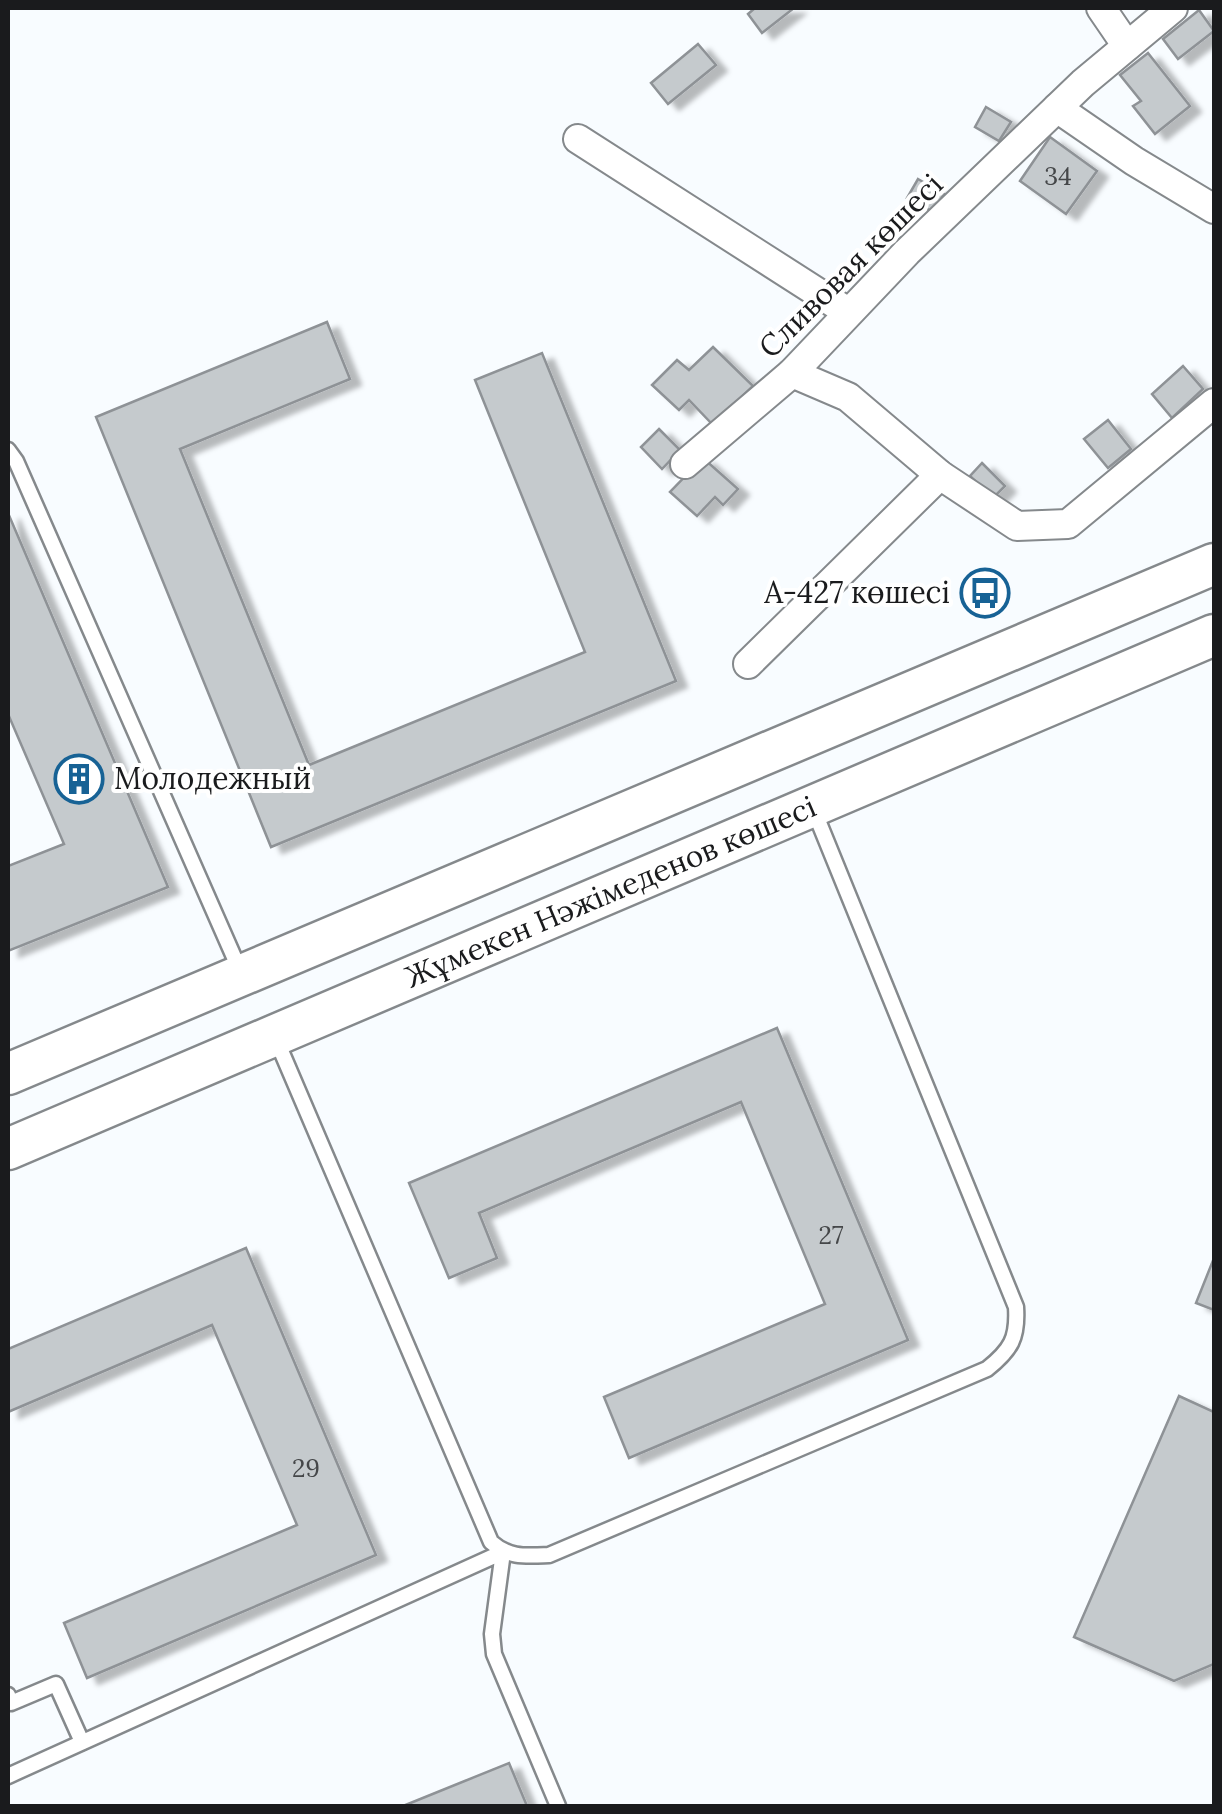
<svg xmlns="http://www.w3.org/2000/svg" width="1222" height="1814" viewBox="0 0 1222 1814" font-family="Lora,serif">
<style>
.building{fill:#c5cacd;stroke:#8e9296;stroke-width:2.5;filter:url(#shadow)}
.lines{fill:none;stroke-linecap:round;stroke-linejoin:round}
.lane-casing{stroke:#85898c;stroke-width:19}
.street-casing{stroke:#85898c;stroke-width:32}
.secondary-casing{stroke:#85898c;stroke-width:45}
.lane{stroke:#fff;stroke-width:14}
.street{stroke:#fff;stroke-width:28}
.secondary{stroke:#fff;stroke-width:40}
.labels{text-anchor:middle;stroke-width:8;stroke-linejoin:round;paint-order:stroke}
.number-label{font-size:25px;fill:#454749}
.street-label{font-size:30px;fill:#1a1b1d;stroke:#fff}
.poi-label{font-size:30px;fill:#1a1b1d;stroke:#fff;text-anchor:end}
</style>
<defs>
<filter id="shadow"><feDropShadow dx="11" dy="6" stdDeviation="2.5" flood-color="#0004"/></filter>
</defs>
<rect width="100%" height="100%" fill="#f8fcff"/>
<!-- building -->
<g class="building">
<path d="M755,8H794L762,33L748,14Z"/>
<path d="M1199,10L1214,31L1178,59L1163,39Z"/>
<path d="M698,44L716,65L668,104L651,83Z"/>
<path d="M1148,53L1190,106L1155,134L1133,106L1141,101L1120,75Z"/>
<path d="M986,107L1011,122L999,141L975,127Z"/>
<path d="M1050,137L1097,171L1066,214L1020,181Z"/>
<path d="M918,179L944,194L933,212L907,198Z"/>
<path d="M327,322L350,379L180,449L309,765L585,652L475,380L542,353L676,681L271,847L96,417Z"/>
<path d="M713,347L753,386L713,425L689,400L679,410L652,385L677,360L689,370Z"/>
<path d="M1183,366L1203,389L1172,418L1152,394Z"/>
<path d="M1108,420L1131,449L1108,468L1084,439Z"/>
<path d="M659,429L680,450L662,469L641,447Z"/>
<path d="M703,458L738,489L723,505L715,497L697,516L670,492Z"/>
<path d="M982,463L1005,486L993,498L970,476Z"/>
<path d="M8,513L168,887L8,951V866L64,844L8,714Z"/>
<path d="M777,1028L908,1340L629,1458L604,1397L825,1304L741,1102L479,1213L497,1258L449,1278L409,1183Z"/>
<path d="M246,1248L376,1555L87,1678L64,1623L297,1525L212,1325L8,1412V1349Z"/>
<path d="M1214,1258V1310L1196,1303Z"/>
<path d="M1179,1396L1214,1412V1664L1174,1681L1074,1637Z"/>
<path d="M509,1763L527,1806H403Z"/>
</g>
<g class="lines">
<!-- lane casing -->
<g class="lane-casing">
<g id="lane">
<path d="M8,450L16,461L241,973"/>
<path d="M276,1039L491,1542C509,1558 525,1556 549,1555L987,1369C1011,1350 1018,1338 1016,1307L813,808"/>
<path d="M8,1695L11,1703L56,1684L82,1742"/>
<path d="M8,1776L503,1552L492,1634L494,1654L558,1806"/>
</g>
</g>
<!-- street casing -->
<g class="street-casing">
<g id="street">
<path d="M1101,8L1127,46"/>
<path d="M1057,108L1134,161L1214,209"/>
<path d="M578,139L848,312"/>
<path d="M792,373L848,397L940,475L1017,526L1068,524L1214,403"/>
<path d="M685,464L792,373L907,252L1083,83L1173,8"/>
<path d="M748,664L940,475"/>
</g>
</g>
<!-- secondary casing -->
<g class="secondary-casing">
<g id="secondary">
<path d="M8,1074L1214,564"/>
<path id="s1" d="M8,1149L1214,635"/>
</g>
</g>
<!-- lane -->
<use href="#lane" class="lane"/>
<!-- street -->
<use href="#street" class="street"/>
<!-- secondary -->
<use href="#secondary" class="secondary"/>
</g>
<!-- icons -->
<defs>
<g id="bus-ring" transform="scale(2.5)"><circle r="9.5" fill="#fff" stroke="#176295" stroke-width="1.5"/><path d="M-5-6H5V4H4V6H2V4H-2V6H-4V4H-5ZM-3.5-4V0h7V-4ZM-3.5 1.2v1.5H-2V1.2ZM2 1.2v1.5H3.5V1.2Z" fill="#176295"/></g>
<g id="building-ring" transform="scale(2.5)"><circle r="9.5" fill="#fff" stroke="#176295" stroke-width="1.5"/><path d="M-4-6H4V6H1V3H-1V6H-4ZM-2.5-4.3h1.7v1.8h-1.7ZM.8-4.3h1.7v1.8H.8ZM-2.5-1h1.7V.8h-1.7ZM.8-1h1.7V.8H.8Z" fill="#176295"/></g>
</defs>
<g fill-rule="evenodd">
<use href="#bus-ring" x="985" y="593"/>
<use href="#building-ring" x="79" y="779"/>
</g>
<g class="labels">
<!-- number labels -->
<g class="number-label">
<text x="1058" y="185">34</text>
<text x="831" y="1244">27</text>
<text x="306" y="1477">29</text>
</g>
<!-- street labels -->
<g class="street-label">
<text transform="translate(851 266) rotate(-45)" y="10">Сливовая көшесі</text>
<text dy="10" stroke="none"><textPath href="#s1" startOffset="655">Жұмекен Нәжімеденов көшесі</textPath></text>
</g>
<!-- poi labels -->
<g class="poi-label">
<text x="950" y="603">A-427 көшесі</text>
<text x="114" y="789" text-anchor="start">Молодежный</text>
</g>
</g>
<!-- border -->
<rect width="1222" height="1814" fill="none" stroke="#1a1b1d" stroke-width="20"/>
</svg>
